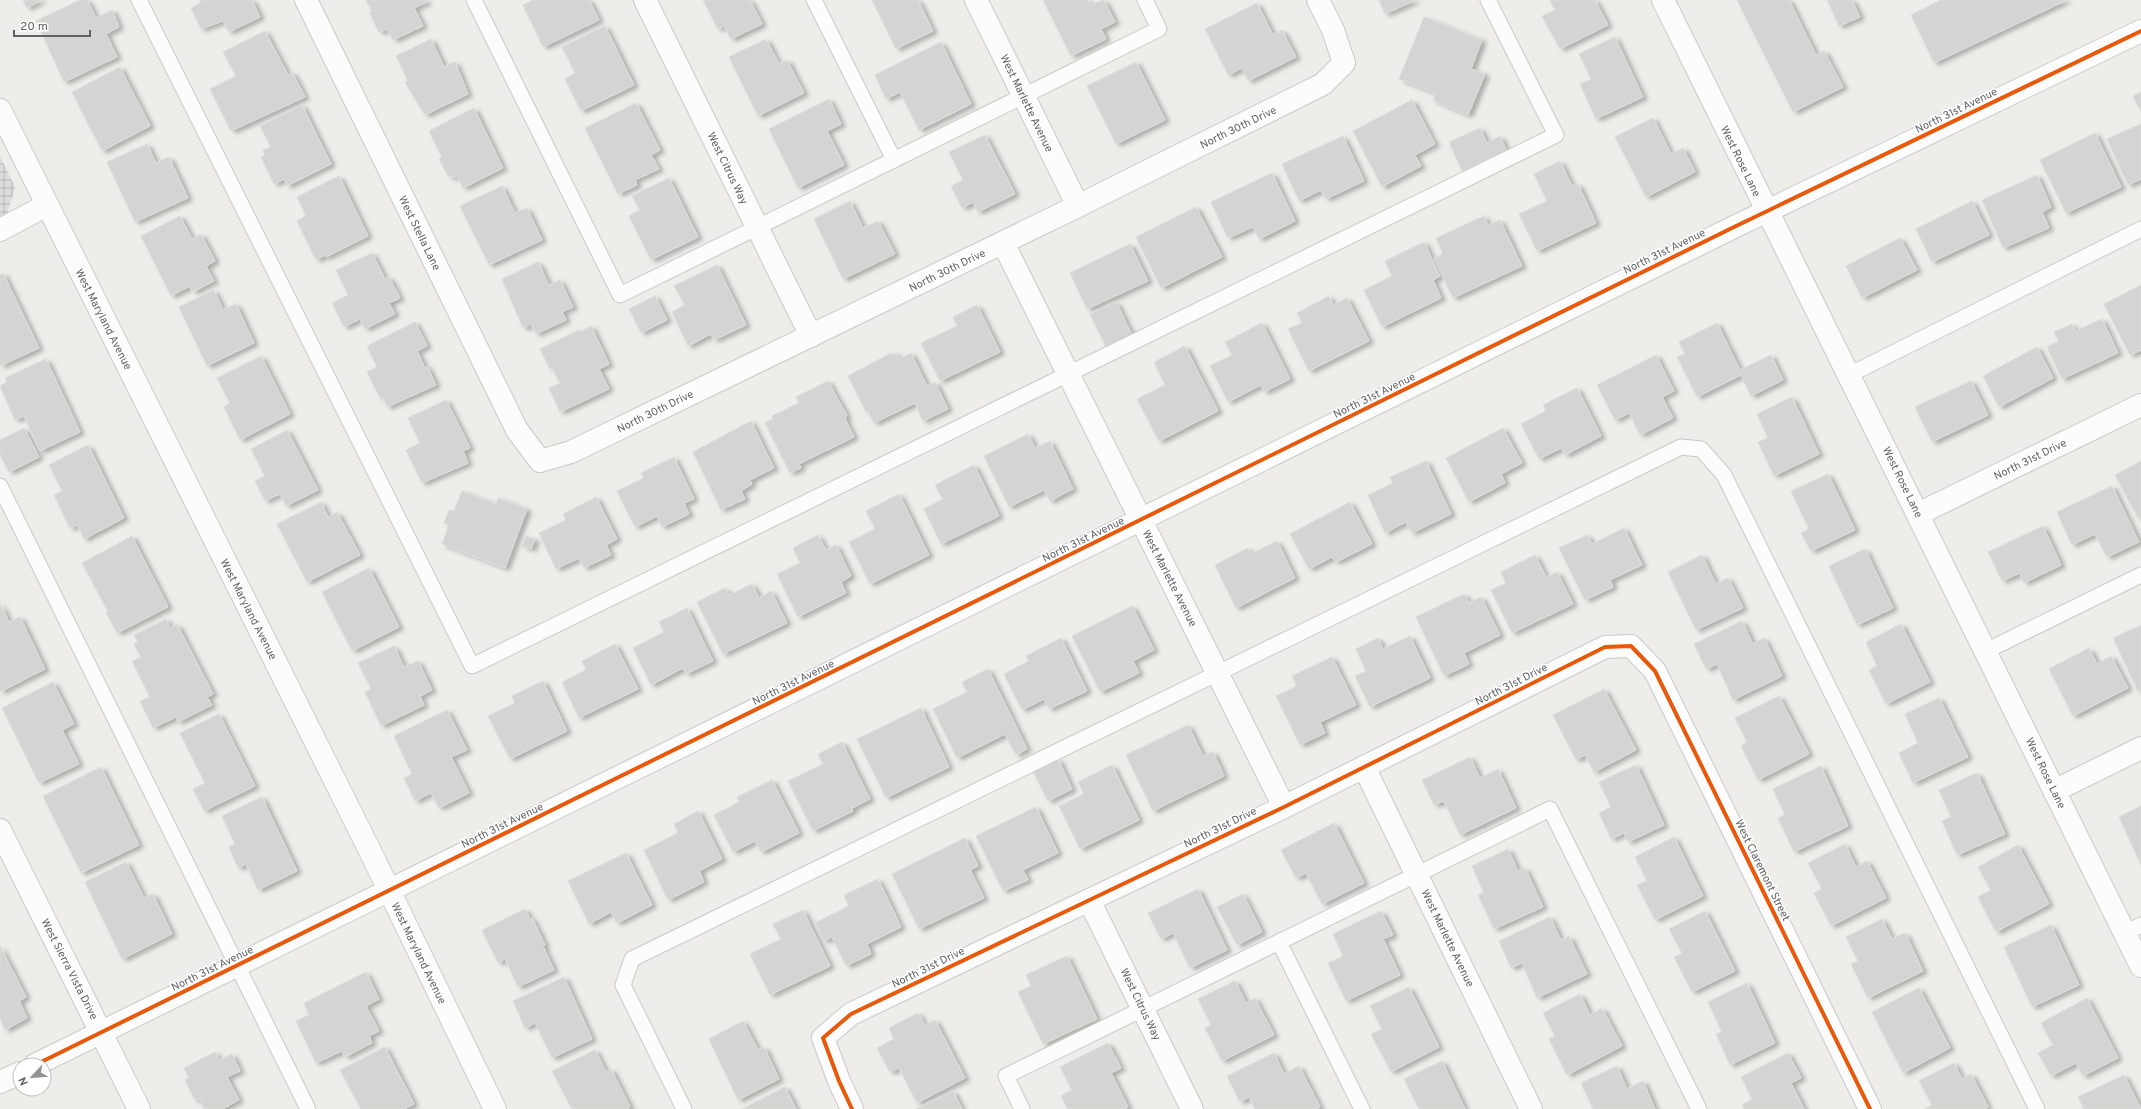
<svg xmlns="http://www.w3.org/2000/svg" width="2141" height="1109" viewBox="0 0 2141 1109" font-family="Overpass,sans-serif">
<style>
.industrial{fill:url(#industrial-grid)}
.building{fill:#d5d4d2;stroke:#dedcd8;filter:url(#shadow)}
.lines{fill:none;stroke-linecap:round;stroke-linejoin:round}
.lane-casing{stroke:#c9c9c9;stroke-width:17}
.street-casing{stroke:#c9c9c9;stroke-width:24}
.secondary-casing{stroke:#cbcbca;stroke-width:24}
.lane{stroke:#fcfcfc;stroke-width:15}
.street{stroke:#fcfcfc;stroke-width:22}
.secondary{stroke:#fcfcfc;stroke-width:22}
.cycleway-casing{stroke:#fff;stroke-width:6}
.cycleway{stroke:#e8590c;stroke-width:4}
.labels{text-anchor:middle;stroke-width:3;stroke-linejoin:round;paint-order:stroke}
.street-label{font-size:11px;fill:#5f6266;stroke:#fff}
</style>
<defs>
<pattern id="industrial-grid" width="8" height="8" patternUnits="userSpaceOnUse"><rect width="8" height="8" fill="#dedcda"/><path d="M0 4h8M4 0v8" fill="none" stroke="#b7b6b5"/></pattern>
<filter id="shadow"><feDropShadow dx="4.5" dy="2.5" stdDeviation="2" flood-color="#0004"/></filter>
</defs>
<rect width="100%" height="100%" fill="#eeede9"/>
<!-- industrial -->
<path class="industrial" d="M0,156L15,187L3,228L0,230Z"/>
<!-- building -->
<g class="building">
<path d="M23,0H42L27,8Z"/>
<path d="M80,0H87L96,18L112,10L119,27L106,34L117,57L64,82L36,21Z"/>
<path d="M200,0H252L260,17L229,32L223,21L201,29L191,8L201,3Z"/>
<path d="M366,0H426L427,2L414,8L423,26L393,40L387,29L379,32L369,12L372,11Z"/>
<path d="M533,0H589L599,20L543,47L523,5Z"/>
<path d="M703,0H750L762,24L731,39L724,26L718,29Z"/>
<path d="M872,0H918L933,31L896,49Z"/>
<path d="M1043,0H1088L1090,5L1104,0L1115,22L1101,29L1106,39L1071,56Z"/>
<path d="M1379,0H1416L1385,14Z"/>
<path d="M1550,0H1595L1608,25L1560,49L1542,16L1555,10Z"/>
<path d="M1737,0H1789L1816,55L1824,51L1843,87L1793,112Z"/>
<path d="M1827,0H1852L1860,17L1839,26Z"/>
<path d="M1941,0H2067L1934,63L1911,15Z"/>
<path d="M1257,3L1273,35L1282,30L1296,57L1248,81L1242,68L1228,75L1205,29Z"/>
<path d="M1424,17L1482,40L1471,69L1485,74L1468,115L1433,100L1436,93L1399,79Z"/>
<path d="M605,26L634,85L581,111L565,79L575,73L562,47Z"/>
<path d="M265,31L288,75L292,72L305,97L231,131L210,89L236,76L223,52Z"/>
<path d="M1615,37L1643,97L1596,119L1580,84L1591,79L1579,54Z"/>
<path d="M431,39L444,67L455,62L468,94L425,115L405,82L408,81L396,56Z"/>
<path d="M766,39L779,64L787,60L804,93L758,116L729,57Z"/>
<path d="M941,42L971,104L919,130L900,92L886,99L875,75Z"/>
<path d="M1136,62L1165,120L1116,144L1087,86Z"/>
<path d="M120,67L150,126L102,151L72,92Z"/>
<path d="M2141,92V112L2133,96Z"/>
<path d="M829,99L841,124L827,131L844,165L798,188L769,129Z"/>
<path d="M1412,100L1435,144L1415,155L1421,166L1382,187L1353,131Z"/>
<path d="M636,103L660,150L651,155L659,169L635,180L637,185L618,194L585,128Z"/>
<path d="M302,105L331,164L287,186L284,179L274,184L261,157L265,155L263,150L271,147L260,126Z"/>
<path d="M474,108L503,168L463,188L457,176L452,178L450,175L448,176L439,159L442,157L429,131Z"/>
<path d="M1653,118L1671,154L1683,148L1695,172L1646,197L1615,137Z"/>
<path d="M2141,124V179L2128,185L2107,139Z"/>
<path d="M1480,128L1487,143L1500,136L1506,150L1462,171L1449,142Z"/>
<path d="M2095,133L2121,187L2066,213L2040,160Z"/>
<path d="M985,135L1015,194L978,212L973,202L962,208L951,186L963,180L949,152Z"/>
<path d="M1343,136L1364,181L1326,199L1321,190L1299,201L1282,164Z"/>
<path d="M147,144L156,163L169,157L188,198L135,222L107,162Z"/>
<path d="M1560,161L1572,186L1578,184L1596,223L1537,251L1519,214L1547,201L1534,174Z"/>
<path d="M1272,173L1295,221L1259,239L1253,227L1228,238L1211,202Z"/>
<path d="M2037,175L2051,207L2042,212L2049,228L2003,248L1982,200Z"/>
<path d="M339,176L368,236L326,257L325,255L316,260L297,221L306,216L297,197Z"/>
<path d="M669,178L698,237L651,260L629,216L640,210L632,196Z"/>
<path d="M502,186L515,213L527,208L542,240L489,265L460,206Z"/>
<path d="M850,201L863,228L878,221L895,254L843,279L814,219Z"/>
<path d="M1972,201L1989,235L1932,262L1916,229Z"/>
<path d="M1196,207L1222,257L1161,288L1136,237Z"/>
<path d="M180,216L192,239L201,234L215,261L206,266L214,281L193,292L190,286L171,296L141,236Z"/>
<path d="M1484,216L1488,225L1500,220L1522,266L1453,298L1434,258L1443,254L1436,238Z"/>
<path d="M1900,238L1917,270L1862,298L1846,266Z"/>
<path d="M1424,242L1440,276L1433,280L1441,298L1382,327L1364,290L1392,276L1385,261Z"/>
<path d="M1130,244L1148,281L1087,309L1070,273Z"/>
<path d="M372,253L385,279L389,277L400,298L389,303L395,314L365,329L360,319L344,327L332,303L348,295L336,270Z"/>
<path d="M538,262L549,285L560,280L573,307L562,312L566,320L536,334L531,324L523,328L502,279Z"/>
<path d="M717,265L746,325L714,340L711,334L688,346L672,312L685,305L674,286Z"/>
<path d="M3,273L39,348L0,366V275Z"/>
<path d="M2141,285V350L2130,355L2104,304Z"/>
<path d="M214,290L223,310L236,304L254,343L207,366L179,307Z"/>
<path d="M655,296L667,320L641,333L629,309Z"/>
<path d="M1329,296L1333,305L1347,298L1369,341L1309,371L1288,329L1302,323L1297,313Z"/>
<path d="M1116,302L1132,335L1106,347L1090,314Z"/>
<path d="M977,305L1000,352L940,381L921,343L957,326L953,317Z"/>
<path d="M2102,319L2118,353L2062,379L2047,347L2059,341L2054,332L2072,324L2076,331Z"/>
<path d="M415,322L427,346L417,351L425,368L427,366L436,385L387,407L383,397L380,398L367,372L377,367L367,346Z"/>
<path d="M1262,323L1290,379L1264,392L1261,385L1228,402L1210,366L1232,355L1225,342Z"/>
<path d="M1717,323L1740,370L1771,355L1783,380L1751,396L1741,375L1697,397L1677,357L1685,354L1679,342Z"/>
<path d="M591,326L609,364L599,369L609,389L560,412L549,388L560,383L552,368L550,369L540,349L579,330L580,332Z"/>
<path d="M1185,346L1218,411L1159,441L1137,399L1165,385L1154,362Z"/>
<path d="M2037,347L2053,378L1999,407L1983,376Z"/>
<path d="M891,353L892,355L896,353L899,359L911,353L927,386L935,382L948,409L923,421L915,403L874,423L868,411L866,412L848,376Z"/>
<path d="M1656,355L1674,391L1662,397L1673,418L1640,435L1629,413L1615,420L1597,385Z"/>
<path d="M261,356L290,414L240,440L224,407L230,403L217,378Z"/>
<path d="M46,359L80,432L40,451L24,416L15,420L0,386L7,382L5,378Z"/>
<path d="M828,381L847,416L845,417L847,423L854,437L799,464L801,468L790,473L765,423L773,419L772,416L799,403L796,397Z"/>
<path d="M1971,381L1988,415L1932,442L1915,407Z"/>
<path d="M1577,388L1601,436L1565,455L1561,448L1539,459L1521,424L1546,411L1543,405Z"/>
<path d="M1792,397L1819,454L1774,476L1758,442L1768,438L1757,414Z"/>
<path d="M446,400L470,448L463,451L468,463L422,483L406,450L420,443L408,418Z"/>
<path d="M751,421L774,468L750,480L752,484L741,491L745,499L721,510L693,452Z"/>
<path d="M24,428L39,457L9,472L0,455V440Z"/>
<path d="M1503,428L1522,463L1501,474L1505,483L1469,502L1446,458Z"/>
<path d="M287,430L318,490L286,506L280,494L265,501L255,481L265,476L251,449Z"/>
<path d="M1028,434L1035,448L1050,441L1073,489L1050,501L1044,490L1009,507L984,456Z"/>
<path d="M88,445L124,518L84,539L77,525L70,528L54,495L62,491L49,465Z"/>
<path d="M674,457L694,499L684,503L689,514L662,527L657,516L635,527L617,491L644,478L641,473Z"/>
<path d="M1426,461L1451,514L1412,533L1406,522L1385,533L1368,495L1393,483L1390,477Z"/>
<path d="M2141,461V516L2138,518L2115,475Z"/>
<path d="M974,465L999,516L941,544L924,509L943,499L935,485Z"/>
<path d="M1828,474L1855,530L1811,551L1801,533L1809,529L1791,491Z"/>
<path d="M2112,486L2139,542L2107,557L2095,534L2072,545L2057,512Z"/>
<path d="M462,491L496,504L498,498L527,509L505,568L442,544L449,525L444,523L449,510L454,511Z"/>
<path d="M899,494L929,555L870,584L849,542L875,529L866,511Z"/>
<path d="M596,497L617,539L606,545L611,555L584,568L579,558L556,569L539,533L566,520L563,514Z"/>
<path d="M321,502L328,517L337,512L360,555L307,582L277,524Z"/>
<path d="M1350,502L1372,544L1336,562L1332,557L1309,569L1290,534Z"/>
<path d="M2043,526L2061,565L2024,583L2020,573L2002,581L1988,552Z"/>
<path d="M1624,528L1642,565L1610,580L1613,587L1585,600L1559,548L1587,535L1592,544Z"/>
<path d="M818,535L826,550L836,545L851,576L841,582L846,593L798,617L777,574L800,563L793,548Z"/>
<path d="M132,536L168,607L117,633L106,612L108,611L82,563Z"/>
<path d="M526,536L535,540L531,549L522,546Z"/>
<path d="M1277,541L1295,578L1236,608L1215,565L1248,548L1251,554Z"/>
<path d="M1865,549L1893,608L1857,625L1829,566Z"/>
<path d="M1535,555L1546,577L1557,572L1573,604L1512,633L1491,590L1506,583L1501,572Z"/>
<path d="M1702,555L1716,584L1728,578L1743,608L1696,630L1668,572Z"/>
<path d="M369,568L399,627L352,651L322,592Z"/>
<path d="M752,584L759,598L771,591L787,623L723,654L697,602L725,588L729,595Z"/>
<path d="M1464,594L1469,603L1481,597L1500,635L1464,653L1469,664L1444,676L1416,617Z"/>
<path d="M0,603L9,622L20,617L45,669L0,692Z"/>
<path d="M1132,606L1154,650L1133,661L1139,673L1100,692L1072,636Z"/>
<path d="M687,608L713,661L686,674L683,668L651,685L633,648L664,632L659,622Z"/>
<path d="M166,619L170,628L177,624L213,694L207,697L212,705L178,722L176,717L153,728L140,701L150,697L132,661L141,657L134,644L138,642L134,635Z"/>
<path d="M1742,621L1753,644L1764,638L1782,676L1733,700L1717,664L1706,669L1694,644Z"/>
<path d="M1901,624L1930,682L1886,704L1869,670L1877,666L1866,642Z"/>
<path d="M2141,625V689L2138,691L2113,638Z"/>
<path d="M1410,636L1430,678L1370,707L1355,676L1366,671L1356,649L1378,638L1383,649Z"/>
<path d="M1061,638L1087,691L1049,709L1044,699L1022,710L1004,674L1029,661L1026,656Z"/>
<path d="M615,644L638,689L579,718L562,682L586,670L582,661Z"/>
<path d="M394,646L404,667L418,661L432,690L420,696L424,705L381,726L365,692L371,689L358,663Z"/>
<path d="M2089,648L2097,664L2111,656L2128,688L2073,716L2049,669Z"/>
<path d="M1332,657L1356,705L1320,722L1325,733L1300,745L1276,696L1297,686L1292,676Z"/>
<path d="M988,669L1027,749L1016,755L1005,734L957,758L933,709L967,692L962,682Z"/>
<path d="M543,681L567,731L510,759L488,716L515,703L512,696Z"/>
<path d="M53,682L74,724L62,730L79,764L39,783L2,708Z"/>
<path d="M1604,689L1636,750L1594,772L1585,755L1576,760L1553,715Z"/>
<path d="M1779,696L1809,754L1758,780L1741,746L1747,742L1735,718Z"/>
<path d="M1939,698L1968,757L1913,783L1899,753L1918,743L1905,714Z"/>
<path d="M921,708L949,767L886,798L857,739Z"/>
<path d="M447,710L467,750L451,757L469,793L439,808L431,793L415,801L404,778L412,774L394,736Z"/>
<path d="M219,714L255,786L204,811L193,789L205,783L180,733Z"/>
<path d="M1188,725L1203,756L1213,752L1224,776L1153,811L1126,755Z"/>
<path d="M842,742L870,799L852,808L853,811L813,831L788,781L823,764L818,754Z"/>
<path d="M1470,757L1480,778L1498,769L1516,808L1460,835L1444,801L1434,805L1422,780Z"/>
<path d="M1058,759L1072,789L1048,801L1033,771Z"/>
<path d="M1112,765L1139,820L1080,849L1059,806L1084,794L1078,782Z"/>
<path d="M1636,765L1664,825L1628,842L1624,833L1611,839L1599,813L1611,807L1599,782Z"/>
<path d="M1821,766L1848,826L1794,852L1778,818L1785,815L1773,789Z"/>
<path d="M101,767L139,845L81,873L43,796Z"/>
<path d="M1977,773L2005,834L1957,855L1942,821L1951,817L1939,790Z"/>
<path d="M772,780L799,833L761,852L755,841L733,852L714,815L739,802L737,797Z"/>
<path d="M262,797L297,871L258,890L246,864L238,868L229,847L235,844L222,816Z"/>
<path d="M2141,806V865L2119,817Z"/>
<path d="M1036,807L1058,853L1023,870L1028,880L1003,891L976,836Z"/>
<path d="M698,811L722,859L699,871L704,882L668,900L644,850L678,833L674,824Z"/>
<path d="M1334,823L1364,883L1322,904L1306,873L1296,878L1281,850Z"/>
<path d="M1674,837L1703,896L1655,920L1637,885L1647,881L1635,857Z"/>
<path d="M965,838L978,866L970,870L984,898L919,929L892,874Z"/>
<path d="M1845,844L1856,867L1867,861L1886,898L1831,926L1814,893L1822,889L1808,863Z"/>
<path d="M2018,845L2049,904L1996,932L1978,897L1991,890L1978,867Z"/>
<path d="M1508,849L1518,871L1525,868L1543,907L1494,929L1478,895L1484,893L1472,866Z"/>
<path d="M626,853L652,905L617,923L611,912L589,924L568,881Z"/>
<path d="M126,862L144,898L153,894L172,934L122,959L85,882Z"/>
<path d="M878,879L901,927L867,944L871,954L846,966L832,937L824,941L815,923L849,906L844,895Z"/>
<path d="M1198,889L1227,950L1190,968L1173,933L1161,939L1148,913Z"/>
<path d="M1243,894L1262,932L1237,945L1217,907Z"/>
<path d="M525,909L530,919L532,918L545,945L543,946L554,970L518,987L505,959L498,963L482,930Z"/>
<path d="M803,910L830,966L770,995L750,954L781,939L773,924Z"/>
<path d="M1381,911L1393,935L1383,939L1400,975L1346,1001L1328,963L1343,956L1333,934Z"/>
<path d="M1705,911L1735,971L1692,992L1674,957L1682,953L1669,929Z"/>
<path d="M1550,917L1561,940L1569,936L1587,974L1537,998L1522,963L1511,968L1499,941Z"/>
<path d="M1882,919L1892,939L1905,933L1923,971L1868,998L1851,964L1858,961L1846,937Z"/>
<path d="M2051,925L2079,985L2032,1007L2004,947Z"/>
<path d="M0,946L26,997L19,1001L27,1018L5,1030L0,1018Z"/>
<path d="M1067,956L1097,1019L1043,1044L1018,992L1031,986L1026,975Z"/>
<path d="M366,972L379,999L366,1006L379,1031L369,1036L372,1043L345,1057L342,1051L316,1063L296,1021L309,1015L304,1003Z"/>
<path d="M564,977L592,1039L552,1058L535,1023L525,1028L513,1001Z"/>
<path d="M1235,981L1246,1003L1255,998L1274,1035L1222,1061L1205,1028L1211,1025L1198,999Z"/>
<path d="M1747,983L1775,1043L1730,1065L1716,1034L1722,1032L1708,1002Z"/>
<path d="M1409,987L1439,1047L1391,1072L1371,1034L1382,1029L1370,1006Z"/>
<path d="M1919,988L1950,1048L1903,1073L1872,1012Z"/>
<path d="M1580,994L1590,1015L1602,1008L1622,1046L1567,1075L1549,1039L1555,1036L1543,1013Z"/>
<path d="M2087,998L2118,1058L2083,1076L2076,1063L2051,1076L2038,1053L2053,1045L2041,1023Z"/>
<path d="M918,1013L925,1025L935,1020L965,1078L917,1103L899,1068L890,1072L877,1048L894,1039L889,1028Z"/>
<path d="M743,1021L758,1050L764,1047L779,1079L738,1100L709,1039Z"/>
<path d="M1108,1043L1121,1068L1111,1073L1128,1107L1124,1109H1068L1061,1096L1072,1090L1060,1067Z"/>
<path d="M385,1047L414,1104L404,1109H361L340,1070Z"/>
<path d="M595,1050L606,1072L611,1069L630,1107L627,1109H572L552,1071Z"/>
<path d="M215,1052L219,1060L232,1054L240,1071L227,1077L239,1100L222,1109H204L199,1098L195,1100L185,1080L189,1078L184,1068Z"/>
<path d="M1274,1053L1284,1074L1299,1066L1320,1107L1317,1109H1255L1249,1097L1240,1102L1227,1076Z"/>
<path d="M1788,1053L1801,1078L1791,1083L1804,1109H1745L1742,1105L1752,1099L1741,1077Z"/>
<path d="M1442,1061L1465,1109H1419L1404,1079Z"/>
<path d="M1954,1063L1962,1079L1971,1074L1988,1107L1984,1109H1924L1932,1105L1919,1081Z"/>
<path d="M1617,1066L1627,1089L1643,1081L1655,1109H1593L1581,1083Z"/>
<path d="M2124,1075L2141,1109H2084L2078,1097Z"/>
<path d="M785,1087L796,1109H742Z"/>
<path d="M953,1091L962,1109H916Z"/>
</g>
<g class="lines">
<!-- lane casing -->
<g class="lane-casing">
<g id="lane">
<path d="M139,0L472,666L1556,135L1488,0"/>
<path d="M474,0L620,295L1159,29L1145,0"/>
<path d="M814,0L894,160"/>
<path d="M1849,375L2141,229"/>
<path d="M0,486L308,1109"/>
<path d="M1986,651L2141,575"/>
<path d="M2125,933L2141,925"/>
<path d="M1279,942L1362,1109"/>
<path d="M684,1109L623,985L632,959L1681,447L1701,449L1724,475L2037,1109"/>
<path d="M1022,1109L1006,1076L1550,809L1699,1109"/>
</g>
</g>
<!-- street casing -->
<g class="street-casing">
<g id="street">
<path d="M306,0L517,430L540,461L571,452L1078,206L1323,84L1344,63L1333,30L1318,0"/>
<path d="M645,0L811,336"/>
<path d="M976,0L1078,206"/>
<path d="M1663,0L2141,966"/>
<path d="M0,230L47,205"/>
<path d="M1003,243L1284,807"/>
<path d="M1918,514L2141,405"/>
<path d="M1364,767L1531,1109"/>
<path d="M2054,791L2141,748"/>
<path d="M0,830L139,1109"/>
<path d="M1089,900L1192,1109"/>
<path d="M852,1109L839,1081L823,1038L851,1014L1284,807L1605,647L1631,646L1655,671L1870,1109"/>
</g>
</g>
<!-- secondary casing -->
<g class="secondary-casing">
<g id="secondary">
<path d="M0,110L373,857L495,1109"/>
<path d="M35,1065L1734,227L2141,31"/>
<path d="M0,1082L20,1073"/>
</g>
</g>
<!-- lane -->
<use href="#lane" class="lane"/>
<!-- street -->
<use href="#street" class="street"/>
<!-- secondary -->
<use href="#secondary" class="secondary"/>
<!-- cycleway casing -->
<g class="cycleway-casing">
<g id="cycleway">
<path d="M35,1065L1734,227L2141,31"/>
<path d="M852,1109L839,1081L823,1038L851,1014L1284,807L1605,647L1631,646L1655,671L1870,1109"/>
</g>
</g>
<!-- cycleway -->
<use href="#cycleway" class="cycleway"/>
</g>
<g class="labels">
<!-- street labels -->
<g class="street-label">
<text transform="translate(1027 103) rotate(64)" y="4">West Marlette Avenue</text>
<text transform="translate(1956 110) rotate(-26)" y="4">North 31st Avenue</text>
<text transform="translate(1238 127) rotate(-26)" y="4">North 30th Drive</text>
<text transform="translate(1741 161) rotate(64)" y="4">West Rose Lane</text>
<text transform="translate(728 168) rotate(64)" y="4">West Citrus Way</text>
<text transform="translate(420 233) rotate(64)" y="4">West Stella Lane</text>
<text transform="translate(1664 251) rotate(-26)" y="4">North 31st Avenue</text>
<text transform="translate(947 270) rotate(-26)" y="4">North 30th Drive</text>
<text transform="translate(104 319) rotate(63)" y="4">West Maryland Avenue</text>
<text transform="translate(1374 395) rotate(-26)" y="4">North 31st Avenue</text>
<text transform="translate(655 411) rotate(-26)" y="4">North 30th Drive</text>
<text transform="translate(2030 459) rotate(-26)" y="4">North 31st Drive</text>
<text transform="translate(1903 482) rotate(64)" y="4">West Rose Lane</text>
<text transform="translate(1083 539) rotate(-26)" y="4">North 31st Avenue</text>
<text transform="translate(1170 578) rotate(63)" y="4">West Marlette Avenue</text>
<text transform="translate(249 609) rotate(63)" y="4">West Maryland Avenue</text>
<text transform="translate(793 682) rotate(-26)" y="4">North 31st Avenue</text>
<text transform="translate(1511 684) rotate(-27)" y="4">North 31st Drive</text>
<text transform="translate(2046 773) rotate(64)" y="4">West Rose Lane</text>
<text transform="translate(502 825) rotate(-26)" y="4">North 31st Avenue</text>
<text transform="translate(1220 827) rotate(-26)" y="4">North 31st Drive</text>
<text transform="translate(1763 870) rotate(64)" y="4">West Claremont Street</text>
<text transform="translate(1448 938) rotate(64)" y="4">West Marlette Avenue</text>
<text transform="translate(419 953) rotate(64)" y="4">West Maryland Avenue</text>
<text transform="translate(928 967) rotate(-26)" y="4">North 31st Drive</text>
<text transform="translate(212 968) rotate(-26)" y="4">North 31st Avenue</text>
<text transform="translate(70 969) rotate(63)" y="4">West Sierra Vista Drive</text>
<text transform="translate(1141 1004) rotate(64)" y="4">West Citrus Way</text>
</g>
</g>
<!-- north arrow -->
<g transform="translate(32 1077) rotate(244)"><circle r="19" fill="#ffffff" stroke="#bfc0c2"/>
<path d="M0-3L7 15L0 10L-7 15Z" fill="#919394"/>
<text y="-6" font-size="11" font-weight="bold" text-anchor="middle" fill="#5f6266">N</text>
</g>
<!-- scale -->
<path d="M14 30v6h76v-6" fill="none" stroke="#5f6266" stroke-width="2"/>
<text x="20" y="30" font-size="12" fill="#5f6266" stroke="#ffffff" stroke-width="3" paint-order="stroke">20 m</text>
</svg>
